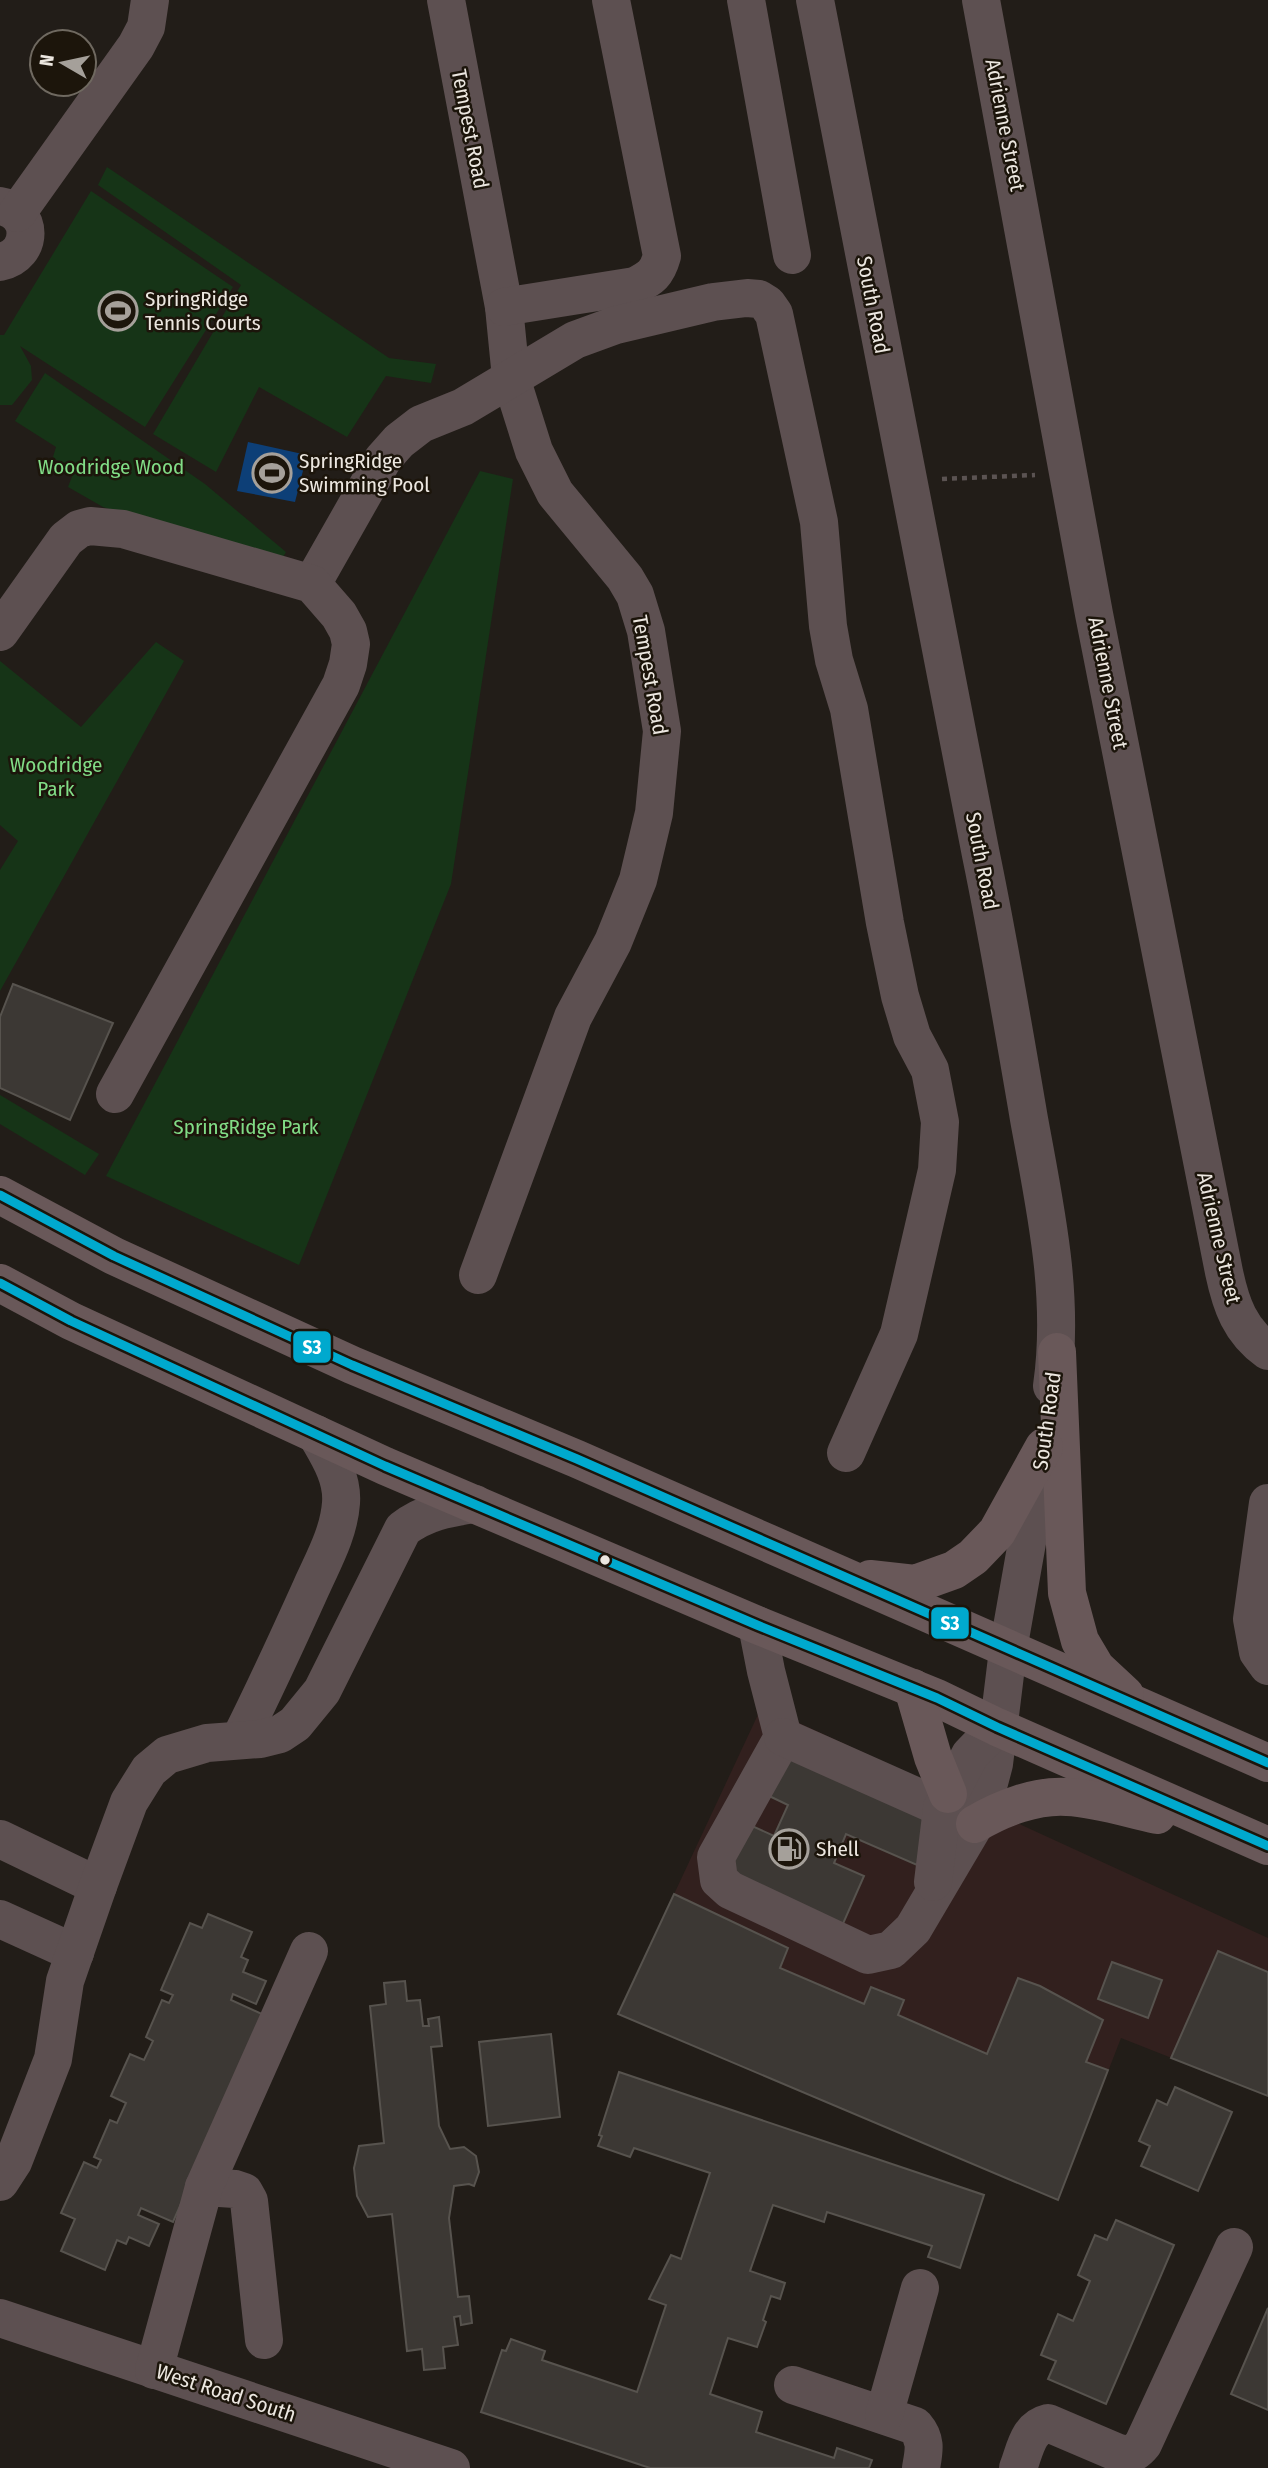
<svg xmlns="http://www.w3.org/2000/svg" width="1268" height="2468" viewBox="0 0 1268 2468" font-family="'Fira Sans Condensed',sans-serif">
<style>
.commercial{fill:#32201e}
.green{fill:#163417}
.water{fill:#0d3f77}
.building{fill:#3c3834;stroke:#57534e;stroke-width:2}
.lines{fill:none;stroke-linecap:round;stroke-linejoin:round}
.path{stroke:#5b5352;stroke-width:4.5;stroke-dasharray:5 5;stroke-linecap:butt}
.minor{stroke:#5d5051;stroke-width:38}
.major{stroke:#695859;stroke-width:38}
.bus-1-casing{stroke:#1c150b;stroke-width:14}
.bus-1{stroke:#00a9ce;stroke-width:9}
.bus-dot{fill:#ece7e0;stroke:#1c150b;stroke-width:2.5}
.labels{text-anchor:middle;stroke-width:5;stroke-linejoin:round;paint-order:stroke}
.street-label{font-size:21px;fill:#ece7e0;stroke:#1c150b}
.poi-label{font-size:21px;fill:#ece7e0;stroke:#1c150b;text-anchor:start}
.park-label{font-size:21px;fill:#81dc86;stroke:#1c150b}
.line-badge{stroke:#1c150b;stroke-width:2.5}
.badge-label{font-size:19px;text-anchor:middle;font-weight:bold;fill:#fff}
</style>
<rect width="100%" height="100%" fill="#221d18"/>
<!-- commercial -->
<path class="commercial" d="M762,1706L1268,1938V2096L1121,2038L1058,2200L618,2014Z"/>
<!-- green -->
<g class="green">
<path d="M107,167L389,358L436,364L431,383L386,376L347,437L259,387L216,472L153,434L241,285L98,185Z"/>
<path d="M91,191L233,287L145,427L20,346L31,366L32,380L12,405H0V335H4Z"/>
<path d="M45,373L205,484L286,552L280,563L103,507L68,487L73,474L53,457L56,447L15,421Z"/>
<path d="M480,471L513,479L451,884L299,1265L106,1176Z"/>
<path d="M156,642L184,661L0,991V870L18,841L0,825V661L81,727Z"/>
<path d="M0,1095L99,1154L85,1175L0,1124Z"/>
</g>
<!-- water -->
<path class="water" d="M248,442L307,455L295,502L237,491Z"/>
<!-- building -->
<g class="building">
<path d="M13,984L113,1023L70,1120L0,1088V1017Z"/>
<path d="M782,1751L937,1819L917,1865L846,1834L834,1863L864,1876L842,1926L727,1876L750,1825L774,1836L788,1805L763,1793Z"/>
<path d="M674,1894L788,1948L780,1968L864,2004L871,1987L904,2000L898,2015L987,2054L1018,1978L1040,1986L1103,2020L1086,2062L1108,2070L1058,2200L618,2014Z"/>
<path d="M208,1914L252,1932L241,1957L248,1960L243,1972L266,1981L256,2004L233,1994L231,2000L264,2015L173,2222L141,2208L138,2215L159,2224L149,2246L129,2237L126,2244L117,2240L105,2270L61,2251L75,2219L61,2213L84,2162L97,2168L101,2160L94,2157L110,2120L117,2123L126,2103L111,2096L130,2054L144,2060L153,2041L146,2037L162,2000L169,2003L173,1995L161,1990L190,1923L202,1928Z"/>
<path d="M1218,1951L1268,1972V2096L1171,2058Z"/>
<path d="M1112,1962L1162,1980L1148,2018L1098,1999Z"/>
<path d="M405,1981L407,2001L420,2000L423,2026H429L428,2019L439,2017L442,2046L431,2047L439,2126L450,2149L464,2147L476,2156L479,2172L474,2186L469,2184L454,2186L449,2218L458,2297L469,2296L472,2323L461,2325L460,2316L454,2317L458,2345L443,2347L445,2368L424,2370L422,2349L407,2351L392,2214L368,2217L357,2196L354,2168L359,2146L384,2143L370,2006L386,2004L384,1983Z"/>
<path d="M551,2034L560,2117L488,2126L479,2042Z"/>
<path d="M619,2072L984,2195L960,2268L928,2257L932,2246L827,2212L824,2222L773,2205L750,2271L785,2283L780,2299L771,2296L763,2320L766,2322L757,2347L728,2338L710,2394L762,2412L756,2432L834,2458L837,2448L872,2460L869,2468H650L481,2412L502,2350L506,2351L511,2339L545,2351L542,2360L637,2392L666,2305L649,2299L671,2255L681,2259L710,2173L634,2148L630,2157L598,2146L602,2136L599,2135Z"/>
<path d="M1175,2087L1232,2112L1198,2191L1141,2166L1150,2146L1139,2141L1157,2100L1167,2105Z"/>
<path d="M1116,2220L1174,2245L1106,2404L1048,2379L1056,2361L1041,2355L1058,2314L1073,2321L1090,2281L1078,2275L1095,2235L1107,2240Z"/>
<path d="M1268,2308V2410L1231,2394Z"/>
</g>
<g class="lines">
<!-- path -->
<path class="path" d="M942,479L1035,475"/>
<!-- minor -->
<g class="minor">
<path d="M446,0L504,307L511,378L534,451L555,493L625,578L635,595L646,631L662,731L654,813L638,880L613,942L573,1017L478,1275"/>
<path d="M746,0L792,255"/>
<path d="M815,0C869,285 924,570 981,855C999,942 1014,1031 1029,1119C1045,1207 1065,1296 1052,1386"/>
<path d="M981,0L1094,614L1224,1272C1231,1305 1240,1331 1268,1351"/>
<path d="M0,206C34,211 34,255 0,262"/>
<path d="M17,213L136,46L146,27L150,0"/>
<path d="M504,307L635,286C651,278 657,274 662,256L611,0"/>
<path d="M312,584L383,459L399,441L421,424L463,407L575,340L616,325L713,302L747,298L759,299L767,304L774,314L819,522L828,626L834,660L849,709L885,923L900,996L912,1036L930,1070L940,1122L937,1170L899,1334L846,1453"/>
<path d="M0,632L66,539L79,529L90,526L123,529L312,584L339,615L348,631L351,644L348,664L341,685L115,1094"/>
<path d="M1268,1503L1252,1619L1258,1652L1268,1666"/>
<path d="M757,1625L766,1671L783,1737L716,1857L719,1880L730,1890L868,1955L891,1950L913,1929L975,1824L985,1798L994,1764L1008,1650L1043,1452"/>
<path d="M783,1737L942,1808"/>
<path d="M240,1739C265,1689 288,1639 311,1588C323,1561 339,1533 341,1503C343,1477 328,1455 316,1434"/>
<path d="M0,1839L98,1886"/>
<path d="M933,1882L942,1808L970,1755L997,1727"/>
<path d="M0,1919L75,1953"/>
<path d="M0,2182L13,2162L53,2059L65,1981L98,1886L129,1802L149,1770L167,1755L207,1743L260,1739L280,1734L295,1724L322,1691L403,1529C425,1512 448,1508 475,1504"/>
<path d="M204,2187L235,2189L244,2192L249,2201L264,2340"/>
<path d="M0,2318L451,2468"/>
<path d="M154,2370L204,2187L309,1951"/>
<path d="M793,2385L915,2426C927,2440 924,2451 921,2468"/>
<path d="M884,2415L920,2288"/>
<path d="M1018,2468C1025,2451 1027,2428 1048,2423L1116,2452C1128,2456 1134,2455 1143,2444L1234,2247"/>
</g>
<!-- major -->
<g class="major">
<path d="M0,1195L114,1256L352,1365L577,1459L1268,1763"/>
<path d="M0,1283L71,1321L385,1466L757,1625L937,1698L997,1727L1268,1846"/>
<path d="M1057,1352L1067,1593L1080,1641L1096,1668L1125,1695"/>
<path d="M870,1579L915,1584L954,1570L973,1557L997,1532L1044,1447"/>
<path d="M913,1688L933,1757L948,1794"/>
<path d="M975,1824C1002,1808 1036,1795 1067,1797C1096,1798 1129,1809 1157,1815"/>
</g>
<!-- bus-1 casing -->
<g class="bus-1-casing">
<g id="bus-1">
<path d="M0,1195L114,1256L352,1365L577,1459L1268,1763"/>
<path d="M0,1283L71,1321L385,1466L757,1625L937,1698L997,1727L1268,1846"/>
</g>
</g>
<!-- bus-1 -->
<use href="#bus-1" class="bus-1"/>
</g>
<!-- icons -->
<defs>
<g id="stadium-ring" transform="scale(2.0125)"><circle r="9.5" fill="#1c150b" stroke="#a5a09a" stroke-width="1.5"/><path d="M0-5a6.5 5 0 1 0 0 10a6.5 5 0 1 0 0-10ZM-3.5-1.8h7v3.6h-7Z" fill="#a5a09a"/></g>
<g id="fuel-ring" transform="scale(2.0125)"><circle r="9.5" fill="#1c150b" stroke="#a5a09a" stroke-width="1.5"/><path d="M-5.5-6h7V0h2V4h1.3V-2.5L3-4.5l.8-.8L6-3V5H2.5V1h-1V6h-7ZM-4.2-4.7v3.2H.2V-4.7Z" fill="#a5a09a"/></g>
</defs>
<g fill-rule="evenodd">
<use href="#stadium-ring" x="118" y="311"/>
<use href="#stadium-ring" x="272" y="473"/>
<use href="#fuel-ring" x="789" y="1849"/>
</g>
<!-- markers -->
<circle class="bus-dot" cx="605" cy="1560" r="6"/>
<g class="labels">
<!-- street labels -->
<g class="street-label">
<text transform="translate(1005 125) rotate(79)" y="7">Adrienne Street</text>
<text transform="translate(470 129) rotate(79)" y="7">Tempest Road</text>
<text transform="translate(873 305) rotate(79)" y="7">South Road</text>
<text transform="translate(650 675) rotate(80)" y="7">Tempest Road</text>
<text transform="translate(1108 683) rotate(79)" y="7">Adrienne Street</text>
<text transform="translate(982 861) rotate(79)" y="7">South Road</text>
<text transform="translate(1219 1238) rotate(77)" y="7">Adrienne Street</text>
<text transform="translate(1047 1421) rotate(-82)" y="7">South Road</text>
<text transform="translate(226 2393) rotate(18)" y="7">West Road South</text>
</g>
<!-- poi labels -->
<g class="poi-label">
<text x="145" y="306">SpringRidge<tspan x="145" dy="24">Tennis Courts</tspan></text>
<text x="299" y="468">SpringRidge<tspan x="299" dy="24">Swimming Pool</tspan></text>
<text x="816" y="1856">Shell</text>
</g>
<!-- park labels -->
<g class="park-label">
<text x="111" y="474">Woodridge Wood</text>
<text x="56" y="772">Woodridge<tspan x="56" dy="24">Park</tspan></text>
<text x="246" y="1134">SpringRidge Park</text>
</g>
</g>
<g class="line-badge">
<rect x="292" y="1330" width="40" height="34" rx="7" fill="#00a9ce"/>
<rect x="930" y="1606" width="40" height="34" rx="7" fill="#00a9ce"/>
</g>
<g class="badge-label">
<text x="312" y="1354">S3</text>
<text x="950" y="1630">S3</text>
</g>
<!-- north arrow -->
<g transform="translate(63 63) rotate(279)"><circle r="33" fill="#1c150b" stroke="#6f6960" stroke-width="2"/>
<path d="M0-5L12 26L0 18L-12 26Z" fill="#a5a09a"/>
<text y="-10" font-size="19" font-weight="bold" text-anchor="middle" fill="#ece7e0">N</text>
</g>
</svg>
